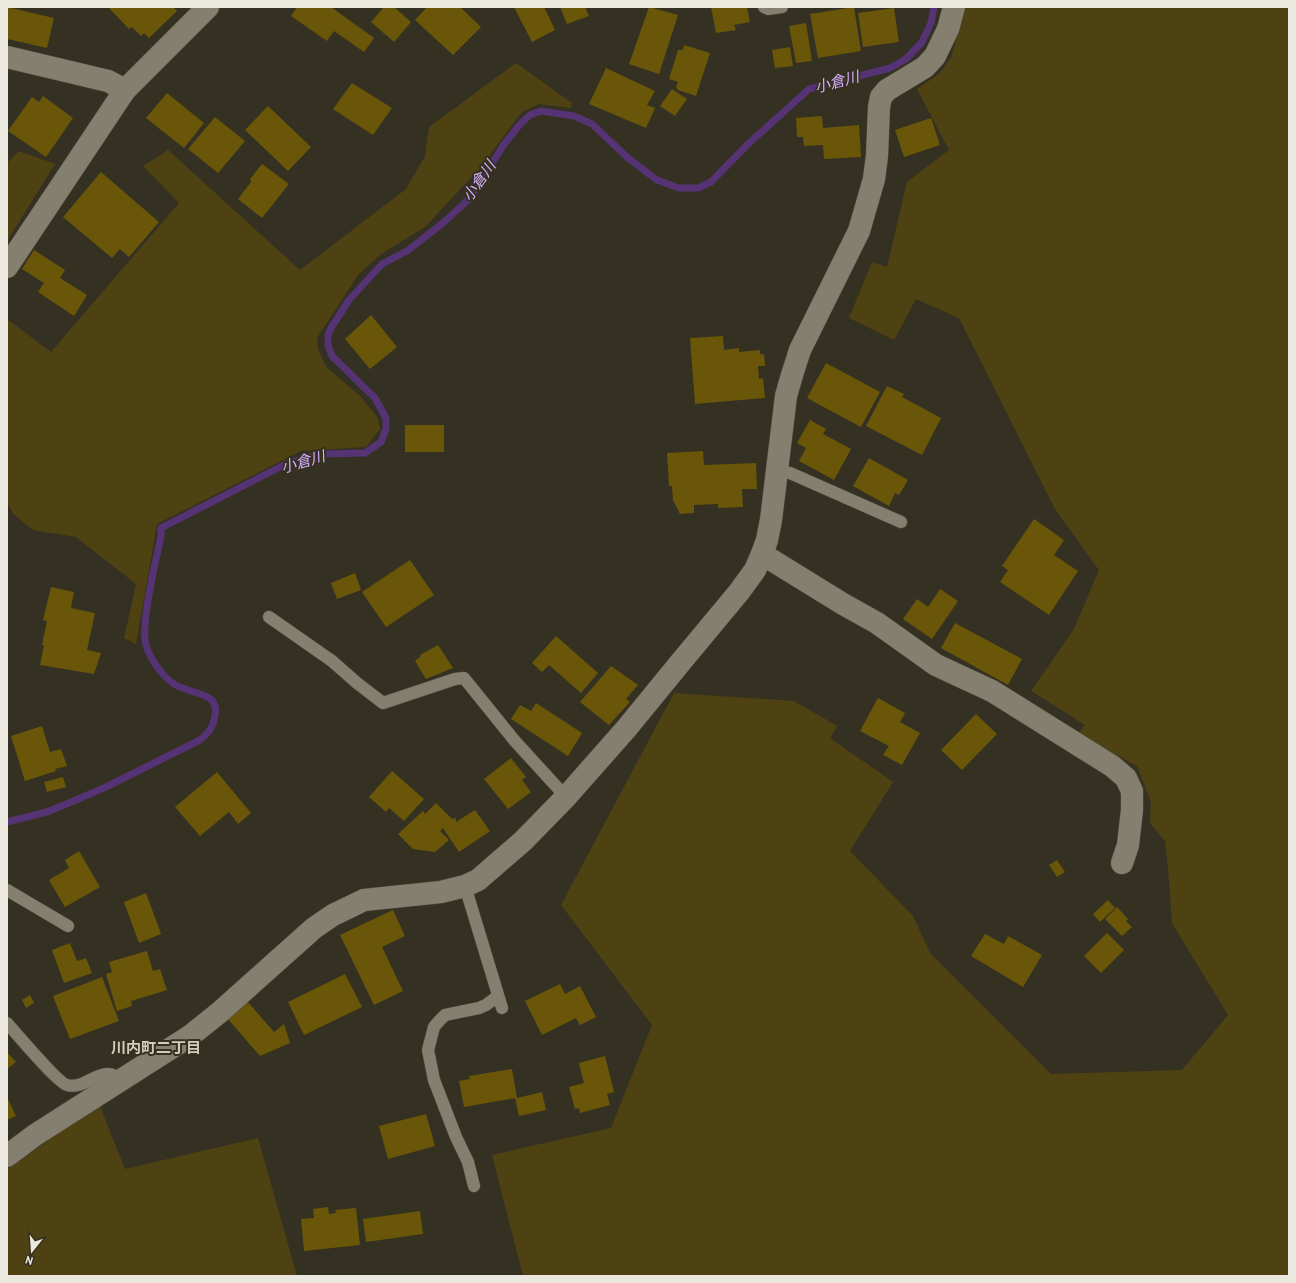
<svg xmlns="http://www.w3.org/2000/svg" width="1296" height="1283" viewBox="0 0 1296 1283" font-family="'PT Sans','Noto Sans JP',sans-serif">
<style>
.green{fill:#4f4212}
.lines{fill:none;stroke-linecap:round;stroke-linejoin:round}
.stream{stroke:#563375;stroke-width:7}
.building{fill:#695608}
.lane-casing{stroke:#534f42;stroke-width:13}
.street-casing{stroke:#534f42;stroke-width:23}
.secondary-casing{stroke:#534f42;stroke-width:23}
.lane{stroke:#847f6f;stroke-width:12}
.street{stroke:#847f6f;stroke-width:22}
.secondary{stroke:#847f6f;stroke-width:22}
.labels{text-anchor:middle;stroke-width:4;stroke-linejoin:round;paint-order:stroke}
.water-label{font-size:15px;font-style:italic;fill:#d7b0ff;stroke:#353122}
.neighbourhood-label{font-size:15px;font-weight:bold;fill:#d2cdbb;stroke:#353122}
</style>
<rect width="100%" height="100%" fill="#353122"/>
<!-- green -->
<g class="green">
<path d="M965,7H1289V1276H523L492,1155L611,1128L652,1025L561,905L674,693L794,701L837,726L830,738L893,782L850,851L913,916L930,953L1051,1074L1182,1070L1228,1015L1172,923L1168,868L1165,841L1150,823L1151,802L1137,766L1078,734L1085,725L1031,691L1074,629L1099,570L1055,509L959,318L916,299L894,340L849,318L872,262L887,267L907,182L949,150L917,89L939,74L951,58Z"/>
<path d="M516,63L572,103L571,108L539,104L522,112L479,169L425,227L381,254L358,275L317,338L318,349L326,367L361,397L377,417L380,429L366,447L301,451L157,524L136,644L124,638L136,584L76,537L33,530L13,514L7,502V319L51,352L179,203L143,166L168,150L300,270L406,189L425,156L429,127Z"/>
<path d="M19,151L55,164L7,241V163Z"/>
<path d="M99,1104L125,1169L258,1138L297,1276H7V1170Z"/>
</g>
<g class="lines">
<!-- stream -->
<path class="stream" d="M7,822L47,812L76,800L106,787L200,740C210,731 213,728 215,715C220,691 188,694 174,684C162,676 150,659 146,645C140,625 156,559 161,537V528L288,463L322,454L365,453L381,442L386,429V418L375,398L332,356L328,345V335L331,328L349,300L382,264L407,251L443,223L471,197L503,146L520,124L530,115L541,111L574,116L592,124L628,158L657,180L679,188H698L711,182L747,145L809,89L890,68L906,59L922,42L931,23L934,7"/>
</g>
<!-- building -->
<g class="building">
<path d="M7,7L54,18L47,48L7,39Z"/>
<path d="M108,7H173L177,11L149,38L144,33L141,36L132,27L129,29Z"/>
<path d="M297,7H331L374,38L364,52L334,31L327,41L291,16Z"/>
<path d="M384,7H394L411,22L394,42L371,22Z"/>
<path d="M427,7H460L481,27L453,55L415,20Z"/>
<path d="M514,7H544L555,30L532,42Z"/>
<path d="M560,7H585L589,16L567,24Z"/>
<path d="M649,7L678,15L659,74L629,64Z"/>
<path d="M711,7H747L750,22L734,25L736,30L716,33Z"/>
<path d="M854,7L861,51L818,58L810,14Z"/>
<path d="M894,8L899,42L863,47L858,13Z"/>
<path d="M806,23L812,61L796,63L789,26Z"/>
<path d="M684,45L710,53L696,96L678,90L676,87L678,82L669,79L678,50H683Z"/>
<path d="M790,47L793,66L775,68L772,50Z"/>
<path d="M606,68L655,91L647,105L655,108L646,128L589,104Z"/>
<path d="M352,83L392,108L373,135L333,109Z"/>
<path d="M672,89L687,99L675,116L660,106Z"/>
<path d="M167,93L204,123L184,148L146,118Z"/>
<path d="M43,96L73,118L46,157L8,131L32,97L39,102Z"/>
<path d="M268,106L311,147L288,171L245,130Z"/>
<path d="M822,116L823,128L859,125L861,157L824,159L823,145L804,146L803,137H797L796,118Z"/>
<path d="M215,117L245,141L218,173L188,149Z"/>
<path d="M931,118L940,145L904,157L895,130Z"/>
<path d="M262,164L289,184L262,218L238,199L251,182L250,179Z"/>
<path d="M101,172L159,222L129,257L120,249L112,258L63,217Z"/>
<path d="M34,250L65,270L60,278L87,295L74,316L38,292L44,283L22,269Z"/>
<path d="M371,315L397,347L370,369L345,339Z"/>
<path d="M723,336L724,350L739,348V352L760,350V354H764L765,366H758L759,379L763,378L765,398L695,404L690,338Z"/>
<path d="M826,363L880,392L861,427L807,398Z"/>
<path d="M887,386L904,394L902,397L941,418L922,455L866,426Z"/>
<path d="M810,420L826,429L823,434L851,449L834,480L799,461L806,448L797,443Z"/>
<rect x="405" y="425" width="39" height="27"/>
<path d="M703,451L704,465L756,463L757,489H742L743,507L718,508V504L694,505V513L680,514L673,500L672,486H669L667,453Z"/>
<path d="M869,458L908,480L899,495L895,493L889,506L853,486Z"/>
<path d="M1034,519L1064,540L1054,555L1078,571L1049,615L1000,582L1008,570L1002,566Z"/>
<path d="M410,560L434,595L386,627L362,592Z"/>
<path d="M355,573L361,590L337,599L331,583Z"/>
<path d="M51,587L74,592L71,608L95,613L87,650L101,653L94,674L40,665L44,645H42L47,621L43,620Z"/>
<path d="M940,589L958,601L932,639L903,619L917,599L928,607Z"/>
<path d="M955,623L1022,659L1008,685L941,648Z"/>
<path d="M556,636L598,673L581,693L549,665L542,672L532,663Z"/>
<path d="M438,645L453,668L426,679L415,661L421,656L420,655Z"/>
<path d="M611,666L638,685L626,699L630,702L609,725L580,702Z"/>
<path d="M878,698L905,713L900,722L920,733L902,765L883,755L889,746L860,731Z"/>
<path d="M536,703L582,733L568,756L511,719L520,705L531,711Z"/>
<path d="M976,714L997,734L962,770L941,750Z"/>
<path d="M42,726L50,752L61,749L67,766L55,769L56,771L25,781L11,736Z"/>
<path d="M511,758L526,777L522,780L531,792L508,809L484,779Z"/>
<path d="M392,771L424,799L404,821L389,808L386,812L369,797Z"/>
<path d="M217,772L251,813L238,824L229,812L200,836L175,807Z"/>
<path d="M63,777L66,787L47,792L44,782Z"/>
<path d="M436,803L452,819L456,818V822L475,810L490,831L459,852L443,828L440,831L449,840L435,852L413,849L398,834L423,811L425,814Z"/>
<path d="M79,851L100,887L65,907L49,880L69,868L65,860Z"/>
<path d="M1057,860L1065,872L1057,877L1049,865Z"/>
<path d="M146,893L161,934L139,943L124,902Z"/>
<path d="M1108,900L1115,908L1100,922L1093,914Z"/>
<path d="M1117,907L1128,919L1126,921L1132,927L1122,936L1105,919Z"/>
<path d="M393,910L405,936L382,947L403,991L374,1005L340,935Z"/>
<path d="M1107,933L1124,950L1101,973L1084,956Z"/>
<path d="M985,934L1004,944L1008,936L1042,955L1023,987L971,956Z"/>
<path d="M70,943L77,961L86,958L92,973L64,983L52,950Z"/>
<path d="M147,951L153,971L160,969L167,990L131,1001L132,1006L117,1011L106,974L112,972L109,962Z"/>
<path d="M345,974L362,1007L304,1035L288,1002Z"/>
<path d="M102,977L119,1021L70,1039L53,996Z"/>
<path d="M560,984L565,994L580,986L596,1017L580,1025L576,1018L542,1035L525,1001Z"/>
<path d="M30,995L34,1003L26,1008L22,1000Z"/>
<path d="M247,1001L274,1032L284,1024L290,1043L260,1056L228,1019Z"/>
<path d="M7,1052L16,1062L8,1068L7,1067Z"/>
<path d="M605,1056L614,1092L607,1094L610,1105L580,1113L579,1108L575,1109L569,1087L584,1083L579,1063Z"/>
<path d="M512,1069L517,1098L542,1092L546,1110L519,1116L515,1098L464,1107L459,1081L470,1079L469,1076Z"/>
<path d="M7,1097L16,1116L7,1120Z"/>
<path d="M426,1114L435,1146L388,1159L379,1126Z"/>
<path d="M328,1207L329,1214L336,1213L335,1210L356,1208L360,1245L304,1251L301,1219L314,1218L313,1209Z"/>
<path d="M420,1211L423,1234L366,1242L363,1219Z"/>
</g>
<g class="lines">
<!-- lane casing -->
<g class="lane-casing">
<g id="lane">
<path d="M764,7L768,9L782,7"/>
<path d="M777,471L790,473L901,522"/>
<path d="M269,617L332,661L357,683L383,703L455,679L464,678L514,740L566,797"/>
<path d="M465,886L502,1008"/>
<path d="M7,890L68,926"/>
<path d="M7,1023C16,1033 58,1083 67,1085C86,1091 102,1062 121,1080"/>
<path d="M474,1186L468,1162L456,1137L434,1080L428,1050L434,1027L439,1021L445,1015L479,1008L486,1005L498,996"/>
</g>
</g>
<!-- street casing -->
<g class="street-casing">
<g id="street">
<path d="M762,554L843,604L877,623L936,665L992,691L1112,766L1126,778L1132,791V810L1128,845L1122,863"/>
<path d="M7,1156L35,1135L190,1036L220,1012L314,928L333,915L364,900L441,892L465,886L478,880L523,841L566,797L626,729L680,663L739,592L755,570L762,554L767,540L771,520L786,396L792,375L800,350L859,231L874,179L877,156L879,107L881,97L887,90L925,67L935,56L948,29L954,7"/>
</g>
</g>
<!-- secondary casing -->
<g class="secondary-casing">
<g id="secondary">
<path d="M7,57L108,81L125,90"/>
<path d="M7,267L125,90L208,7"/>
</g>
</g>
<!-- lane -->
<use href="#lane" class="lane"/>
<!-- street -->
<use href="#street" class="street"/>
<!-- secondary -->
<use href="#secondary" class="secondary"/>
</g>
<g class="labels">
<!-- water labels -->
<g class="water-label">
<text transform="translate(837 82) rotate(-15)" y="5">小倉川</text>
<text transform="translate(479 181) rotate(-55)" y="5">小倉川</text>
<text transform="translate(303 462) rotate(-16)" y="5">小倉川</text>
</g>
<!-- neighbourhood labels -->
<g class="neighbourhood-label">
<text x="156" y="1053">川内町二丁目</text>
</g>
</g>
<!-- border -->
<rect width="1296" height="1283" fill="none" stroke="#ebe8df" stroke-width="16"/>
<!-- north arrow -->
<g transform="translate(32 1251) rotate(197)" stroke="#353122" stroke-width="3" paint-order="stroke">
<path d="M0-3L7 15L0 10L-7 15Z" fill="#ebe8df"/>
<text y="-6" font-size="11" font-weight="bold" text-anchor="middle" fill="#ebe8df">N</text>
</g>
</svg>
